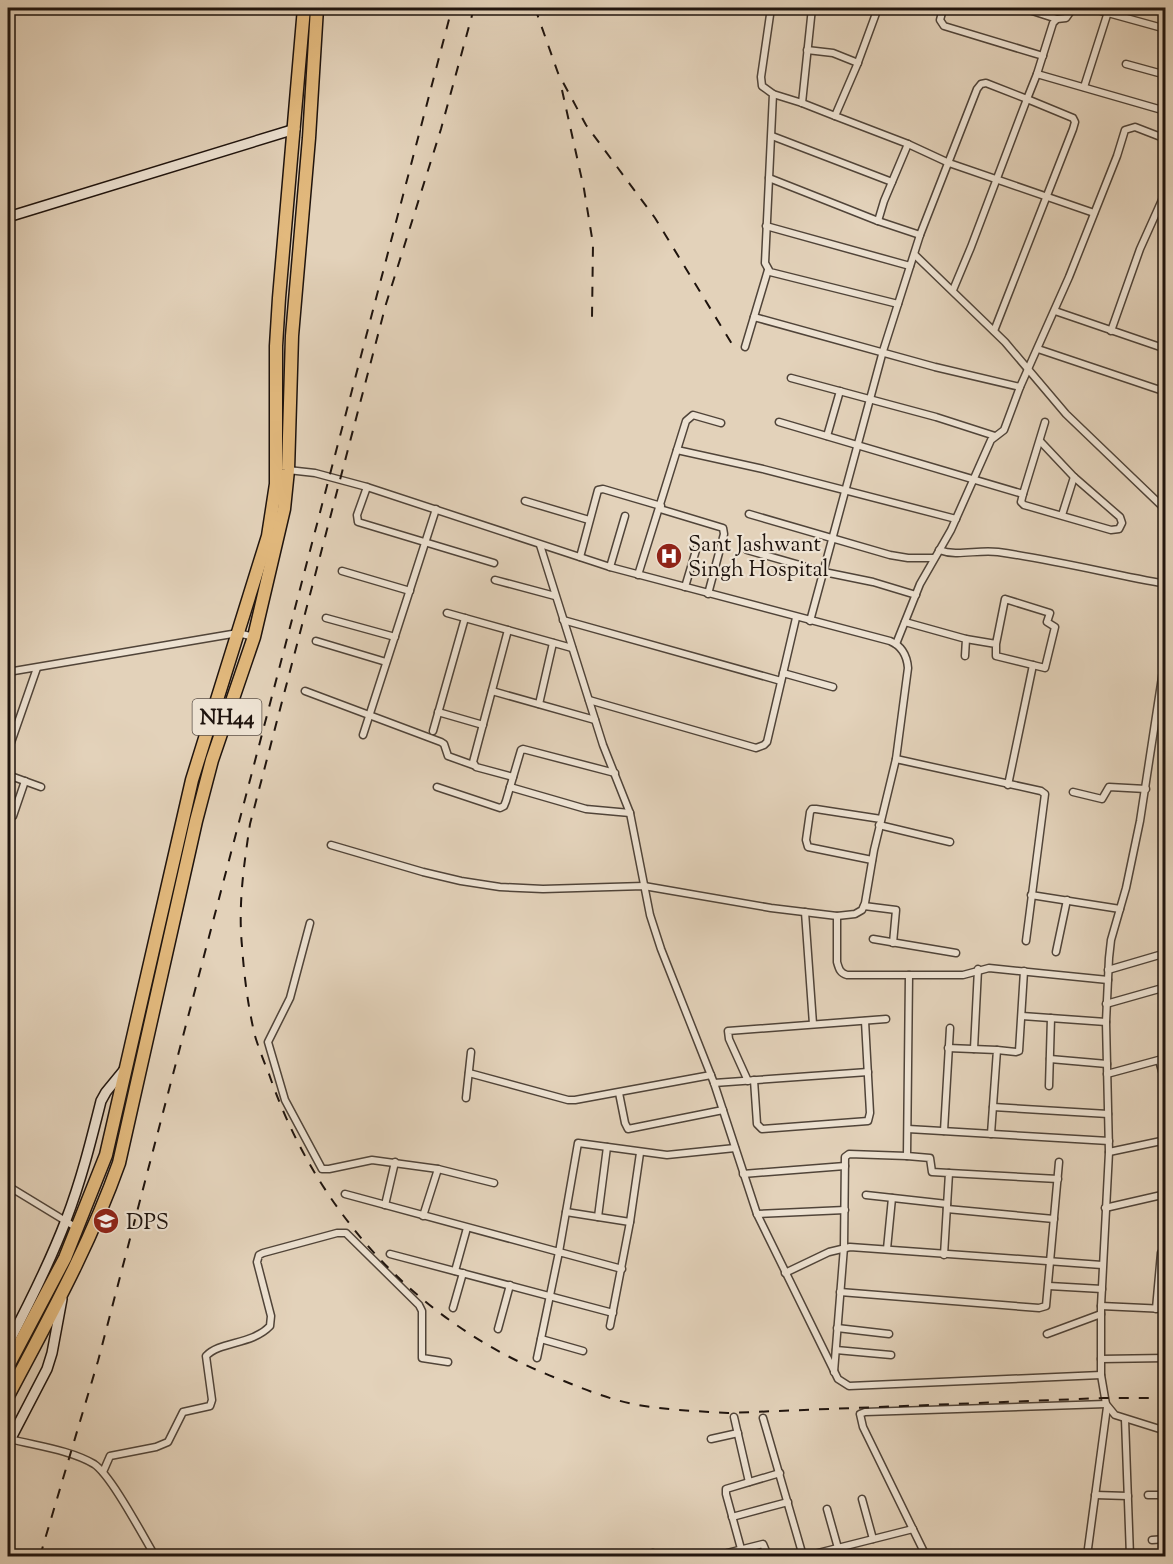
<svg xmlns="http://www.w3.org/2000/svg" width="1173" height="1564" viewBox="0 0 1173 1564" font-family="'Sorts Mill Goudy',serif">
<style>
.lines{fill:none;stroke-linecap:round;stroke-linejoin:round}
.street-casing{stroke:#504439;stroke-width:9}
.secondary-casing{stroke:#1f140e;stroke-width:12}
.highway-casing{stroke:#1f140e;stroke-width:15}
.street{stroke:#ede2d2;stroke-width:6}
.secondary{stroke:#ede2d2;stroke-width:9}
.highway{stroke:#e2b97d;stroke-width:12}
.rail{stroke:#1f140e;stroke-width:2;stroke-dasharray:10 10;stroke-linecap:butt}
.labels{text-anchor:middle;stroke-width:4.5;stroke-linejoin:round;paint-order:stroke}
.shield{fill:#ede2d2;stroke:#5d5249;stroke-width:1.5}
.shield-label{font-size:21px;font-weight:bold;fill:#1f140e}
.poi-label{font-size:22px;fill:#1f140e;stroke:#ede2d2;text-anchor:start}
</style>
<rect width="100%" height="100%" fill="#e3d2ba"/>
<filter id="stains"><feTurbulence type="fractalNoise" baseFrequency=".00333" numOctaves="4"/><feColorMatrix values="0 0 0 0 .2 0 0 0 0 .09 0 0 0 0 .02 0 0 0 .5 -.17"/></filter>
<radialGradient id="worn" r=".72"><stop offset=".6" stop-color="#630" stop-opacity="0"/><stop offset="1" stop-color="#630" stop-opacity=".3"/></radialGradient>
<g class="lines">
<!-- street casing -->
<g class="street-casing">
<g id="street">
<path d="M771,8L761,77L762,86L773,94L765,263L770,272L898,304"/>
<path d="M1023,8L1057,19"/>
<path d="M1090,8L1166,29"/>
<path d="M943,9L940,20L944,26L1043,56"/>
<path d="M807,50L833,53L858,63"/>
<path d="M1126,64L1166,75"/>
<path d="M1037,74L1162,110"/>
<path d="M1084,87L1108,12"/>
<path d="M773,94L802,103L835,116L857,65L878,8"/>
<path d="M802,103L812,8"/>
<path d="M835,116L908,144L949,163L1094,213"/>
<path d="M772,136L892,182"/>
<path d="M769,178L878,221L920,235"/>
<path d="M878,221L884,201L908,144"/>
<path d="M766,226L910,266"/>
<path d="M915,255L1005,342L1066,414L1166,510"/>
<path d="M953,290L971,247L1027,99L1073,118L1075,122L1073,129L994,331"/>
<path d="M1055,311L1166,349"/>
<path d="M754,317L935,367L1020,387"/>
<path d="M1111,331L1140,249L1166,191"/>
<path d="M745,347L768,270"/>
<path d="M1038,349L1166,392"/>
<path d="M791,378L936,417L995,436"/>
<path d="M779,422L1023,494L1021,502L1024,505L1111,530L1119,529L1122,523L1120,517L1074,477L1041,442"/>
<path d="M827,436L840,391"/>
<path d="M677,450L763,469L956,519"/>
<path d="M288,470L315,473L367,487L610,567L890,641C902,646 907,655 908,668L896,759L874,850L865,903L862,910L855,914L837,916L771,908L644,886L543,889L500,887L461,881L423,872L331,845"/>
<path d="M367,487L357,515L358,522L494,563"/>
<path d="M1023,494L1045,422"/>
<path d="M525,501L589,520"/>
<path d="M660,509L723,528L724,534L708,594"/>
<path d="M749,514L890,555L908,558H934"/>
<path d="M1062,515L1074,477"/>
<path d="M540,545L603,745L630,813L650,915L661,949L714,1083L757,1214L838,1379L849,1386L1101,1375"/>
<path d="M747,550L824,572L873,582L916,595"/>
<path d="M939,550C958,557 978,549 998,552C1055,560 1110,574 1166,584"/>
<path d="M580,557L598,490L603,489L661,506"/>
<path d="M610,567L625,516"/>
<path d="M342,571L410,591"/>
<path d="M638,575L686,421L693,415L721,423"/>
<path d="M495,580L555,596"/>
<path d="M685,587L697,547"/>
<path d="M447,613L572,648"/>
<path d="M326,618L395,637"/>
<path d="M563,620L781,681"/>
<path d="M810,621L883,351L920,235L977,89L981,84L986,83L1027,99L1037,74L1053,23L1057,19L1066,18L1073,8"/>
<path d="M905,622L966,639L965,656"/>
<path d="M508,630L473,762L476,767L513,777"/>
<path d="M966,639L996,644L1005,599L1050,613L1047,622L1055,627L1045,668L996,656V644"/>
<path d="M316,641L386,662"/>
<path d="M896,644L920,584L951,530L991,440L1004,430L1020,387L1069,277L1117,156L1125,130L1135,127L1166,139"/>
<path d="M1166,651L1140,821L1126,888L1111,940L1109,958L1106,1022L1109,1152L1101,1306V1375L1106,1404L1115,1415L1166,1431"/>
<path d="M8,672L238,633L254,637"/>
<path d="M783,673L833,687"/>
<path d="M305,691L441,742L444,744L448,756L473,765"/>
<path d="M492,691L595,720"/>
<path d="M589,700L756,748L764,745L767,742L796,618"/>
<path d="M539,704L553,643"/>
<path d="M438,712L483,725"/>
<path d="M433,731L465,618"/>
<path d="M363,735L436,509"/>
<path d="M8,751L37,668"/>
<path d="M896,759L1041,791L1045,794L1026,941"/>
<path d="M8,775L41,787"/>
<path d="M1008,785L1033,665"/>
<path d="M437,787L500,808L504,806L506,801L521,750L523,749L615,773"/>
<path d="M510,787L586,809L630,813"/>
<path d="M1073,792L1102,799L1109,787L1146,789"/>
<path d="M8,819L13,816L25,781"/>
<path d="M879,825L950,842"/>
<path d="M872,860L808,847L806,840L810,812L812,809H816L881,819"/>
<path d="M1031,895L1120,909"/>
<path d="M864,906L896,910L893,943"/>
<path d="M805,912L813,1024"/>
<path d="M837,916V962C839,969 840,973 847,975H909L907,1156L930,1158L932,1172L949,1173L944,1255"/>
<path d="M310,923L290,998L268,1042L285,1100L322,1169H329L372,1160L438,1169"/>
<path d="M873,939L956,953"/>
<path d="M1056,952L1067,900"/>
<path d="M1108,970L1166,953"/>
<path d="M909,975H963L989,968L1108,980"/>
<path d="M1106,1004L1166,987"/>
<path d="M1022,1016L1106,1022"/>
<path d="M948,1048L997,1050L991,1134"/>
<path d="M974,1049L978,969"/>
<path d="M997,1050L1016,1052L1019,1051L1024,971"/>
<path d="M1050,1059L1107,1064"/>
<path d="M1159,1060L1166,1086"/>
<path d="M469,1073L568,1100H575L711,1075"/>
<path d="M1107,1074L1166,1058"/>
<path d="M754,1080L757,1124L762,1129L868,1121L870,1113L865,1021"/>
<path d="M748,1081L729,1039L728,1031L886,1019"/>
<path d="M714,1083L868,1072"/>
<path d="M1049,1086L1051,1018"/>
<path d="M619,1093L625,1123L628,1129L723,1110"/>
<path d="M466,1098L471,1052"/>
<path d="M993,1107L1108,1114"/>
<path d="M908,1129L1109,1141"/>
<path d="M944,1131L950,1028"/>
<path d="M1109,1152L1166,1140"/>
<path d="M949,1173L1058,1179"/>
<path d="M743,1174L845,1166"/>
<path d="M8,1186L77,1228"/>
<path d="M345,1194L559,1252L578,1143L667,1155L735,1148"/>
<path d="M866,1195L947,1204"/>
<path d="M385,1205L395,1162"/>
<path d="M1105,1208L1166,1194"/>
<path d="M947,1209L1054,1219"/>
<path d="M566,1212L630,1222"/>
<path d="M757,1214L845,1210"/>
<path d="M423,1216L438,1169L494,1183"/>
<path d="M598,1217L607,1147"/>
<path d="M887,1249L892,1198"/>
<path d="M390,1254L613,1313"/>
<path d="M455,1271L467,1228"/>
<path d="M785,1273L829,1252L850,1247L1102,1265"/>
<path d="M1049,1286L1102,1289"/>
<path d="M840,1292L1039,1308L1046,1306L1059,1162"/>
<path d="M1101,1306L1166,1309"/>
<path d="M453,1308L463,1273"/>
<path d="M1156,1309L1161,1253L1166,1245"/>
<path d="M610,1326L630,1222L640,1153"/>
<path d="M837,1328L889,1334"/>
<path d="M498,1329L510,1285"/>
<path d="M1047,1334L1101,1314"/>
<path d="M541,1339L583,1351"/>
<path d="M836,1350L891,1355"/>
<path d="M537,1358L559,1252L622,1269"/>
<path d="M1101,1359L1166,1358"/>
<path d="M834,1372L844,1247L845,1157L849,1154L907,1156"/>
<path d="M734,1417L749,1482"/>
<path d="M763,1418L803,1556"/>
<path d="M1125,1419L1130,1556"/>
<path d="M10,1439C37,1446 70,1450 94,1464C111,1475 143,1536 155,1556"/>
<path d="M711,1439L738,1433"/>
<path d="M103,1472L110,1456L156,1447L168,1442L183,1412L210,1406L212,1400L206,1356C220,1341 252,1345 270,1326L271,1316L257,1262L259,1255L263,1253L337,1233H346L419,1305L422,1311V1358L448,1362"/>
<path d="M1095,1495L1128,1496"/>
<path d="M1148,1495H1166"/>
<path d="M862,1499L873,1539"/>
<path d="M827,1509L838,1548"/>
<path d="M732,1517L788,1502"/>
<path d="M1152,1540L1166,1539"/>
<path d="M653,1553L654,1556"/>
<path d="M726,1556L727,1553L763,1544L768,1556"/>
<path d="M743,1556L726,1494V1489L780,1473"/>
<path d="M806,1556L913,1529"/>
<path d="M926,1556L863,1427L860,1414L865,1412L1106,1404"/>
<path d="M1087,1556L1107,1407"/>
</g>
</g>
<!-- secondary casing -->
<g class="secondary-casing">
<g id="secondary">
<path d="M8,217L295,129"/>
<path d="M8,1344C29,1304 50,1262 66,1220C81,1181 91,1141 101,1101L106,1092L124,1070"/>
<path d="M8,1444L47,1369L52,1353L62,1299"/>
</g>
</g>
<!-- highway casing -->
<g class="highway-casing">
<g id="highway">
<path d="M8,1366L65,1258L106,1155L192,780L268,536L276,484V346L279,298L304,8"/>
<path d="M8,1396C48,1320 90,1245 119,1163L196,821L212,760L254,637L284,509L288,470L292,336L309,138L317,8"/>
</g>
</g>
<!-- street -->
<use href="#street" class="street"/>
<!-- secondary -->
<use href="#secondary" class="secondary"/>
<!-- highway -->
<use href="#highway" class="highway"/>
<!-- rail -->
<g class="rail">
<path d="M474,8L441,129L386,304L250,824C244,864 238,905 242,946C244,975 248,1007 255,1036C259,1049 264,1062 269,1074C317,1215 423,1329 564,1381C586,1390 609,1399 633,1404C664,1410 696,1411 728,1413L1104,1398H1166"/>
<path d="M535,8L558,73L586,125L655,218L732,344"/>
<path d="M562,90L584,189L593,244L592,318"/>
<path d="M40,1556L98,1361L452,8"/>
</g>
</g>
<!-- icons -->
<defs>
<g id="hospital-disc" transform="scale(1.35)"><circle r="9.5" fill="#8f2418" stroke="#ede2d2"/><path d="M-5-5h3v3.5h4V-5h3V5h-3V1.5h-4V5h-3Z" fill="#fff"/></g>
<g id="school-disc" transform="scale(1.35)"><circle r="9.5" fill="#8f2418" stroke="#ede2d2"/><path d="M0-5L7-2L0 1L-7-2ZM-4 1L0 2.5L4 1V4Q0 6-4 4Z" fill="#fff"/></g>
</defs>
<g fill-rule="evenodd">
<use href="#hospital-disc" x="669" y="556"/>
<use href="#school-disc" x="106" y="1221"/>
</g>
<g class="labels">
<!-- shield labels -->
<rect class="shield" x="192.5" y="699" width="69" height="36" rx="4.5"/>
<g class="shield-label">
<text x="227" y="724">NH44</text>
</g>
<!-- poi labels -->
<g class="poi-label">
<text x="688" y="551">Sant Jashwant<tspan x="688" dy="25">Singh Hospital</tspan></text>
<text x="126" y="1229">DPS</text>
</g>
</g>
<!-- margin -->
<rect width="1173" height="1564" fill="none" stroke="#e3d2ba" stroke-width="30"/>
<rect x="9" y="9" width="1155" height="1546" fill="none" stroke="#1f140e" stroke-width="3"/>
<rect x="15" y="15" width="1143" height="1534" fill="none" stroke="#1f140e" stroke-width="1.5"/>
<rect width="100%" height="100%" filter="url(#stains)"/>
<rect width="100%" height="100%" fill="url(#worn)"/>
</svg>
